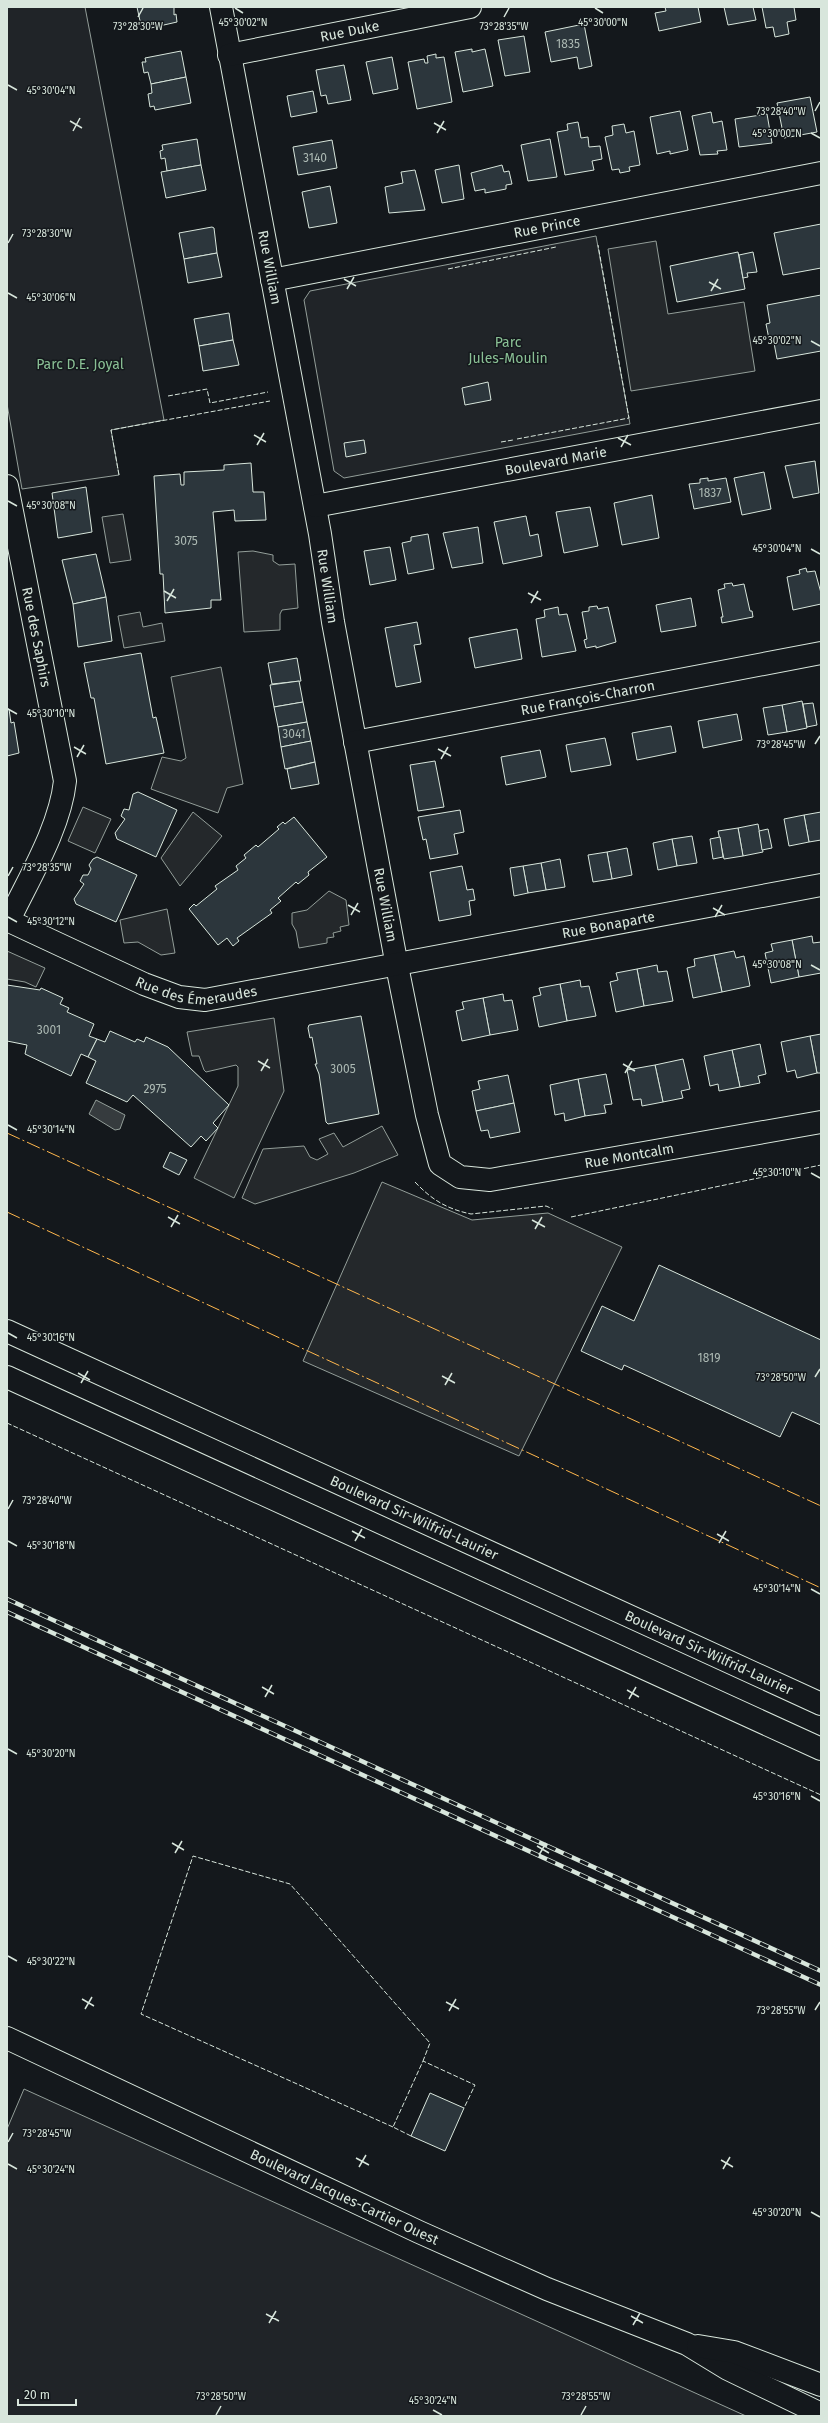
<svg xmlns="http://www.w3.org/2000/svg" width="828" height="2423" viewBox="0 0 828 2423" font-family="'Fira Sans',sans-serif">
<style>
.green{fill:#202428;stroke:#939e99}
.parking{fill:#24282b;stroke:#939e99}
.water{fill:#363b3e;stroke:#939e99}
.building{fill:#2c363c;stroke:#d8e6dc}
.lines{fill:none;stroke-linecap:round;stroke-linejoin:round}
.minor-casing{stroke:#d8e6dc;stroke-width:24}
.major-casing{stroke:#d8e6dc;stroke-width:24}
.highway-casing{stroke:#d8e6dc;stroke-width:24}
.minor{stroke:#14181c;stroke-width:22}
.major{stroke:#14181c;stroke-width:22}
.highway{stroke:#14181c;stroke-width:22}
.rail-casing{stroke:#d8e6dc;stroke-width:4.5}
.rail{stroke:#14181c;stroke-width:3;stroke-dasharray:9;stroke-linecap:butt}
.fence{stroke:#d8e6dc;stroke-width:1;stroke-dasharray:5 2;stroke-linecap:butt}
.power{stroke:#ffb74d;stroke-width:1;stroke-dasharray:14 3 2 3;stroke-linecap:butt}
.ticks{fill:none;stroke:#d8e6dc;stroke-width:1.5}
.labels{text-anchor:middle;stroke-width:3;stroke-linejoin:round;paint-order:stroke}
.number-label{font-size:12px;fill:#adbab4}
.street-label{font-size:14px;fill:#d8e6dc;stroke:#14181c}
.park-label{font-size:14px;fill:#8ac095;stroke:#14181c}
.ticks-label{font-size:10px;text-anchor:middle;fill:#d8e6dc;stroke:#14181c;stroke-width:3;stroke-linejoin:round;paint-order:stroke}
</style>
<rect width="100%" height="100%" fill="#14181c"/>
<!-- green -->
<g class="green">
<path d="M7,7H85L164,420L111,430L119,475L22,489L7,404Z"/>
<path d="M596,236L630,424L344,478L334,471L304,300L310,291Z"/>
<path d="M24,2089L746,2416H7V2129Z"/>
</g>
<!-- parking -->
<g class="parking">
<path d="M656,241L668,314L744,302L755,371L631,391L608,249Z"/>
<path d="M123,514L131,560L110,563L102,517Z"/>
<path d="M253,551L273,555V561L279,565L295,564L298,608L282,610L280,614V630L244,632L238,552Z"/>
<path d="M140,612L143,627L162,623L165,641L124,648L118,616Z"/>
<path d="M221,667L243,784L227,788L218,813L151,789L162,757L181,761L186,758L171,677Z"/>
<path d="M83,807L111,819L95,853L68,841Z"/>
<path d="M193,812L222,836L180,886L161,858Z"/>
<path d="M329,891L346,900L349,925L340,927L341,931L333,933L334,937L327,938V943L299,948L296,931L292,924V913L307,910Z"/>
<path d="M167,909L175,953L161,955L138,942L124,943L120,920Z"/>
<path d="M7,951L45,968L36,987L25,982L7,979Z"/>
<path d="M274,1018L284,1091L234,1198L194,1178L238,1086V1067L236,1065L206,1072L204,1070L199,1056H192L187,1032Z"/>
<path d="M382,1126L398,1155L354,1173L255,1204L242,1198L263,1149L304,1146L310,1157L317,1160L328,1154L319,1139L334,1133L343,1147Z"/>
<path d="M382,1182L472,1220L548,1213L622,1247L519,1456L303,1361Z"/>
</g>
<!-- water -->
<path class="water" d="M96,1100L125,1115L120,1129L115,1130L89,1114Z"/>
<!-- building -->
<g class="building">
<path d="M137,7H174V15L176,14L177,22L142,30Z"/>
<path d="M665,7H698L701,22L659,31L655,13L666,11Z"/>
<path d="M724,7H753L756,20L728,25Z"/>
<path d="M762,7H794L796,20L787,22L789,34L775,37L773,27L766,28Z"/>
<path d="M584,24L592,66L579,69L577,57L551,62L545,32Z"/>
<path d="M524,36L530,72L505,76L498,40Z"/>
<path d="M472,49V52L485,49L493,86L463,92L455,52Z"/>
<path d="M181,51L186,77L151,84L148,72L144,73L142,62H146L145,58Z"/>
<path d="M436,54V58L444,57L452,102L417,109L408,62L424,59L425,63H428L427,56Z"/>
<path d="M392,57L398,89L373,94L366,62Z"/>
<path d="M344,65L351,100L328,104L326,95L321,96L316,70Z"/>
<path d="M186,77L191,103L155,110L154,106L150,107L148,94L152,93L151,84Z"/>
<path d="M313,91L317,112L291,117L287,96Z"/>
<path d="M810,97L817,132L784,138L777,103Z"/>
<path d="M680,111L688,150L670,154V151L657,154L650,117Z"/>
<path d="M711,112L713,123L722,121L727,150L717,151L718,154L700,155L692,116Z"/>
<path d="M767,114L772,143L739,147L735,119Z"/>
<path d="M578,122L581,138L588,137L589,147L600,146L602,159L592,161L594,170L565,175L557,132L568,130L567,124Z"/>
<path d="M624,124L626,133L634,131L640,165L629,167L630,171L620,173L619,169L612,170L605,137L613,135L612,126Z"/>
<path d="M197,139L201,165L167,171L165,158L161,159L160,151L163,150L162,145Z"/>
<path d="M550,139L557,177L528,181L521,145Z"/>
<path d="M332,140L337,168L298,175L293,147Z"/>
<path d="M201,165L206,190L166,198L161,172Z"/>
<path d="M459,165L464,199L442,203L435,170Z"/>
<path d="M502,165L504,172L509,171L512,184L506,185V189L485,193V189L475,191L471,173Z"/>
<path d="M415,170L425,210L389,213L385,187L403,183L401,172Z"/>
<path d="M330,186L337,223L309,228L302,192Z"/>
<path d="M821,224V268L783,275L774,233Z"/>
<path d="M212,227L214,228L217,253L184,259L179,233Z"/>
<path d="M738,252L745,289L677,302L670,266Z"/>
<path d="M753,252L757,272L747,273L748,277L743,278L739,255Z"/>
<path d="M217,253L222,277L188,283L184,259Z"/>
<path d="M821,295V351L777,359L774,343L770,344L766,324L770,323L767,305Z"/>
<path d="M229,313L233,340L199,346L194,319Z"/>
<path d="M233,340L239,365L203,371L199,346Z"/>
<path d="M488,382L491,400L465,405L462,388Z"/>
<path d="M364,440L366,453L346,457L344,443Z"/>
<path d="M815,461L819,493L793,498L785,466Z"/>
<path d="M251,463L253,492H264L266,520L235,521L234,510L213,512L221,600H211V608L165,613L163,574H160L154,476L180,474L181,485H184V472L224,470V465Z"/>
<path d="M764,472L771,509L742,515L734,478Z"/>
<path d="M708,478V481L726,478L731,502L694,509L689,484L700,483V479Z"/>
<path d="M86,487L92,532L58,538L52,493Z"/>
<path d="M652,495L659,538L622,545L614,503Z"/>
<path d="M590,507L598,546L564,553L556,512Z"/>
<path d="M526,516L530,536L538,534L542,556L503,564L494,522Z"/>
<path d="M478,527L483,563L452,568L443,533Z"/>
<path d="M428,534L434,569L408,574L402,543L411,541V537Z"/>
<path d="M390,547L396,580L370,585L364,551Z"/>
<path d="M96,554L106,597L73,604L62,560Z"/>
<path d="M806,568L807,572L815,571L821,593V604L793,610L787,577L800,574L799,570Z"/>
<path d="M732,583L733,586L744,584L750,611H752L753,617L722,623L721,617H723L718,590L725,588L724,584Z"/>
<path d="M106,597L112,641L78,647L73,604Z"/>
<path d="M691,598L696,626L661,632L656,605Z"/>
<path d="M597,606L598,609L608,607L616,642L596,648V646L586,648L584,640L587,639L582,612L589,611V607Z"/>
<path d="M558,607L559,615L567,614L576,651L542,657L536,619L545,617L544,610Z"/>
<path d="M417,622L421,644L414,645L421,682L396,687L385,628Z"/>
<path d="M517,629L522,659L475,668L469,638Z"/>
<path d="M141,653L153,718L156,717L164,753L106,764L94,698H91L84,663Z"/>
<path d="M297,658L301,681L272,684L268,663Z"/>
<path d="M299,681L303,702L274,707L270,685Z"/>
<path d="M802,701L807,728L787,732L782,705Z"/>
<path d="M303,702L307,722L278,727L274,707Z"/>
<path d="M813,703L817,725L807,727L803,704Z"/>
<path d="M782,705L787,732L768,735L763,708Z"/>
<path d="M7,709H9L11,723L14,722L19,753L7,756Z"/>
<path d="M737,714L742,740L703,748L698,721Z"/>
<path d="M307,722L311,741L281,747L278,727Z"/>
<path d="M671,726L676,752L637,760L632,733Z"/>
<path d="M605,738L611,765L571,772L566,745Z"/>
<path d="M311,741L315,762L285,769L281,747Z"/>
<path d="M540,750L546,777L506,785L501,757Z"/>
<path d="M435,761L444,807L418,811L410,765Z"/>
<path d="M315,762L319,784L291,789L287,769Z"/>
<path d="M138,792L177,810L156,857L117,839L115,833L125,819L121,816L124,809L129,810L133,794Z"/>
<path d="M460,810L464,832L454,834L458,854L430,859L426,839L423,840L418,817Z"/>
<path d="M821,812V840L809,842L804,815Z"/>
<path d="M804,815L809,842L789,846L784,819Z"/>
<path d="M294,817L327,857L308,872L309,875L298,884L296,882L278,898L281,901L270,910L272,913L237,938L239,941L233,946L227,938L218,945L189,909L194,904L196,906L217,889L215,886L238,870L236,866L246,858L244,855L256,845L258,847L279,829L277,827L283,822L285,824Z"/>
<path d="M758,824L763,852L743,856L738,828Z"/>
<path d="M738,828L743,856L724,859L718,831Z"/>
<path d="M768,829L772,848L762,850L759,831Z"/>
<path d="M692,836L697,863L677,866L672,839Z"/>
<path d="M720,837L723,857L713,859L710,839Z"/>
<path d="M672,839L677,866L658,870L653,843Z"/>
<path d="M627,848L632,875L612,879L607,852Z"/>
<path d="M607,852L612,879L593,882L588,855Z"/>
<path d="M97,857L137,875L116,922L76,904L74,899L84,884L80,881L83,875H88L91,869L89,865L93,859Z"/>
<path d="M560,859L565,887L546,890L541,863Z"/>
<path d="M541,863L546,890L528,893L523,866Z"/>
<path d="M462,866L467,890L473,889L475,900L469,901L471,915L439,921L430,872Z"/>
<path d="M523,866L528,893L514,896L510,868Z"/>
<path d="M812,936L813,943L821,942V973L799,977L792,940Z"/>
<path d="M792,940L799,977L771,983L765,953L773,951L771,944Z"/>
<path d="M734,951L736,958L744,956L750,986L722,992L714,955Z"/>
<path d="M714,955L722,992L693,998L687,968L695,966L694,959Z"/>
<path d="M657,965L658,972L667,971L673,1001L644,1006L637,969Z"/>
<path d="M637,969L644,1006L616,1012L610,982L618,980L616,973Z"/>
<path d="M580,980L581,987L589,986L596,1016L567,1021L560,984Z"/>
<path d="M560,984L567,1021L539,1027L533,997L541,995L539,988Z"/>
<path d="M7,985L40,990L41,988L63,998L60,1004L69,1008L67,1012L94,1024L89,1036L97,1039L88,1057L81,1054L71,1076L25,1054L27,1045L7,1041Z"/>
<path d="M503,994L504,1001L512,1000L518,1030L490,1035L483,998Z"/>
<path d="M483,998L490,1035L462,1041L456,1011L464,1009L462,1002Z"/>
<path d="M361,1016L379,1114L328,1124L326,1122L319,1074L315,1064H317L312,1037L310,1038L308,1028L309,1025Z"/>
<path d="M110,1031L135,1042L137,1039L144,1042L146,1037L168,1047L229,1105L213,1123L218,1128L206,1141L201,1136L191,1147L133,1095L127,1102L86,1083L96,1061L88,1057L97,1039L105,1042Z"/>
<path d="M821,1034V1073H817L810,1036Z"/>
<path d="M810,1036L817,1073L797,1078L795,1070L787,1072L781,1042Z"/>
<path d="M760,1044L766,1074L758,1076L760,1083L740,1087L732,1050Z"/>
<path d="M732,1050L740,1087L719,1091L718,1084L710,1086L704,1056Z"/>
<path d="M683,1059L690,1089L681,1091L683,1098L663,1102L655,1065Z"/>
<path d="M655,1065L663,1102L642,1106L641,1099L633,1100L627,1070Z"/>
<path d="M606,1074L612,1104L604,1105L606,1113L585,1116L578,1079Z"/>
<path d="M508,1075L514,1103L476,1111L472,1091L480,1089L478,1081Z"/>
<path d="M578,1079L585,1116L565,1121L564,1113L555,1115L550,1085Z"/>
<path d="M514,1103L520,1132L490,1138L488,1130L481,1131L476,1111Z"/>
<path d="M170,1152L187,1160L179,1175L163,1167Z"/>
<path d="M659,1265L821,1340V1425L792,1412L780,1437L624,1365L622,1370L581,1351L602,1306L634,1321Z"/>
<path d="M430,2093L464,2108L445,2151L411,2136Z"/>
</g>
<g class="lines">
<!-- minor casing -->
<g class="minor-casing">
<g id="minor">
<path id="s1" d="M221,7L320,534L333,622L397,966L427,1115L440,1164L460,1177L490,1180L821,1122"/>
<path id="s2" d="M229,55L470,7"/>
<path id="s3" d="M272,280L821,173"/>
<path id="s4" d="M7,486L65,781C60,828 29,878 9,920"/>
<path id="s5" d="M315,506L821,411"/>
<path id="s6" d="M355,742L821,653"/>
<path id="s7" d="M7,920L144,984L179,997L205,1000L821,885"/>
</g>
</g>
<!-- major casing -->
<g class="major-casing">
<g id="major">
<path id="s8" d="M7,2038L419,2232L547,2289L687,2344L728,2369L821,2414"/>
<path d="M698,2346L734,2352L821,2385"/>
</g>
</g>
<!-- highway casing -->
<g class="highway-casing">
<g id="highway">
<path id="s9" d="M7,1331L821,1704"/>
<path d="M7,1377L821,1749"/>
</g>
</g>
<!-- minor -->
<use href="#minor" class="minor"/>
<!-- major -->
<use href="#major" class="major"/>
<!-- highway -->
<use href="#highway" class="highway"/>
<!-- rail casing -->
<g class="rail-casing">
<g id="rail">
<path d="M7,1599L821,1971"/>
<path d="M7,1612L821,1985"/>
</g>
</g>
<!-- rail -->
<use href="#rail" class="rail"/>
<!-- fence -->
<g class="fence">
<path d="M448,269L556,247"/>
<path d="M168,396L207,389L210,403L268,392"/>
<path d="M517,439L629,418L598,245"/>
<path d="M501,442L513,440"/>
<path d="M119,475L111,430L270,401"/>
<path d="M415,1182C432,1200 447,1209 471,1214L546,1206L553,1209"/>
<path d="M571,1217L821,1165"/>
<path d="M7,1423L821,1795"/>
<path d="M393,2127L141,2014L193,1856L290,1884L430,2043L423,2061"/>
<path d="M411,2136L393,2127L423,2061L475,2085L464,2108"/>
</g>
<!-- power -->
<g class="power">
<path d="M7,1133L821,1506"/>
<path d="M7,1212L821,1588"/>
</g>
</g>
<!-- ticks -->
<path class="ticks" d="M235,8L243,13M595,8L603,13M138,17L143,8M504,17L509,8M8,85L17,90M815,111L820,102M70,121L82,128M434,123L446,130M73,131L80,118M437,133L444,121M811,133L820,138M8,243L13,234M344,279L356,286M709,282L721,289M347,289L354,277M711,291L718,279M8,293L17,298M811,341L820,346M254,435L266,442M618,438L631,445M257,445L264,433M621,447L628,435M8,501L17,506M811,549L820,554M164,591L176,598M528,593L541,600M167,601L174,589M531,603L538,591M8,709L17,714M815,744L820,736M74,747L86,754M438,749L451,756M77,757L84,745M441,759L448,747M8,876L13,867M348,905L360,912M713,908L725,915M351,915L358,903M8,917L17,922M715,917L722,905M811,965L820,970M258,1061L270,1068M623,1064L635,1071M261,1071L268,1059M625,1073L632,1061M8,1125L17,1130M811,1173L820,1178M168,1217L180,1224M532,1220L545,1227M171,1227L178,1215M535,1229L542,1217M8,1333L17,1338M78,1373L90,1380M442,1376L455,1383M815,1377L820,1369M81,1383L88,1371M445,1385L452,1373M8,1509L13,1500M352,1531L365,1538M717,1534L729,1541M8,1541L17,1546M355,1541L362,1529M719,1543L726,1531M811,1589L820,1594M262,1687L274,1694M627,1690L639,1697M265,1697L272,1685M629,1699L636,1687M8,1749L17,1754M811,1796L820,1801M172,1843L184,1850M537,1846L549,1853M175,1853L182,1841M539,1855L546,1843M8,1956L17,1961M82,1999L94,2006M446,2002L459,2009M85,2009L92,1997M815,2010L820,2002M449,2011L456,1999M8,2142L13,2133M356,2158L369,2165M721,2160L733,2167M8,2164L17,2169M359,2167L366,2155M723,2169L730,2157M811,2212L820,2217M266,2314L279,2321M631,2316L643,2323M269,2323L276,2311M633,2325L640,2313M433,2410L442,2415M216,2415L221,2406M581,2415L586,2406"/>
<g class="labels">
<!-- number labels -->
<g class="number-label">
<text x="568" y="48">1835</text>
<text x="315" y="162">3140</text>
<text x="710" y="497">1837</text>
<text x="186" y="545">3075</text>
<text x="294" y="738">3041</text>
<text x="49" y="1034">3001</text>
<text x="343" y="1073">3005</text>
<text x="155" y="1093">2975</text>
<text x="709" y="1362">1819</text>
</g>
<!-- street labels -->
<g class="street-label">
<text dy="5" stroke="none"><textPath href="#s2" startOffset="123">Rue Duke</textPath></text>
<text dy="5" stroke="none"><textPath href="#s3" startOffset="280">Rue Prince</textPath></text>
<text dy="5" stroke="none"><textPath href="#s1" startOffset="265">Rue William</textPath></text>
<text dy="5" stroke="none"><textPath href="#s5" startOffset="245">Boulevard Marie</textPath></text>
<text dy="5" stroke="none"><textPath href="#s1" startOffset="589">Rue William</textPath></text>
<text dy="5" stroke="none"><textPath href="#s4" startOffset="154">Rue des Saphirs</textPath></text>
<text dy="5" stroke="none"><textPath href="#s6" startOffset="237">Rue François-Charron</textPath></text>
<text dy="5" stroke="none"><textPath href="#s1" startOffset="913">Rue William</textPath></text>
<text dy="5" stroke="none"><textPath href="#s7" startOffset="625">Rue Bonaparte</textPath></text>
<text dy="5" stroke="none"><textPath href="#s7" startOffset="205">Rue des Émeraudes</textPath></text>
<text dy="5" stroke="none"><textPath href="#s1" startOffset="1373">Rue Montcalm</textPath></text>
<text dy="5" stroke="none"><textPath href="#s9" startOffset="448">Boulevard Sir-Wilfrid-Laurier</textPath></text>
<text dy="5" stroke="none"><textPath href="#s9" startOffset="772">Boulevard Sir-Wilfrid-Laurier</textPath></text>
<text dy="5" stroke="none"><textPath href="#s8" startOffset="373">Boulevard Jacques-Cartier Ouest</textPath></text>
</g>
<!-- park labels -->
<g class="park-label">
<text x="508" y="347">Parc<tspan x="508" dy="16">Jules-Moulin</tspan></text>
<text x="80" y="369">Parc D.E. Joyal</text>
</g>
</g>
<g class="ticks-label">
<text x="243" y="26">45°30'02"N</text>
<text x="603" y="26">45°30'00"N</text>
<text x="138" y="30">73°28'30"W</text>
<text x="504" y="30">73°28'35"W</text>
<text x="51" y="94">45°30'04"N</text>
<text x="781" y="115">73°28'40"W</text>
<text x="777" y="137">45°30'00"N</text>
<text x="47" y="237">73°28'30"W</text>
<text x="51" y="301">45°30'06"N</text>
<text x="777" y="344">45°30'02"N</text>
<text x="51" y="509">45°30'08"N</text>
<text x="777" y="552">45°30'04"N</text>
<text x="51" y="717">45°30'10"N</text>
<text x="781" y="748">73°28'45"W</text>
<text x="47" y="871">73°28'35"W</text>
<text x="51" y="925">45°30'12"N</text>
<text x="777" y="968">45°30'08"N</text>
<text x="51" y="1133">45°30'14"N</text>
<text x="777" y="1176">45°30'10"N</text>
<text x="51" y="1341">45°30'16"N</text>
<text x="781" y="1381">73°28'50"W</text>
<text x="47" y="1504">73°28'40"W</text>
<text x="51" y="1549">45°30'18"N</text>
<text x="777" y="1592">45°30'14"N</text>
<text x="51" y="1757">45°30'20"N</text>
<text x="777" y="1800">45°30'16"N</text>
<text x="51" y="1965">45°30'22"N</text>
<text x="781" y="2014">73°28'55"W</text>
<text x="47" y="2137">73°28'45"W</text>
<text x="51" y="2173">45°30'24"N</text>
<text x="777" y="2216">45°30'20"N</text>
<text x="221" y="2400">73°28'50"W</text>
<text x="586" y="2400">73°28'55"W</text>
<text x="433" y="2404">45°30'24"N</text>
</g>
<!-- border -->
<rect width="828" height="2423" fill="none" stroke="#d8e6dc" stroke-width="16"/>
<!-- scale -->
<path d="M18 2399v6h58v-6" fill="none" stroke="#d8e6dc" stroke-width="2"/>
<text x="24" y="2399" font-size="12" fill="#d8e6dc" stroke="#14181c" stroke-width="3" paint-order="stroke">20 m</text>
</svg>
